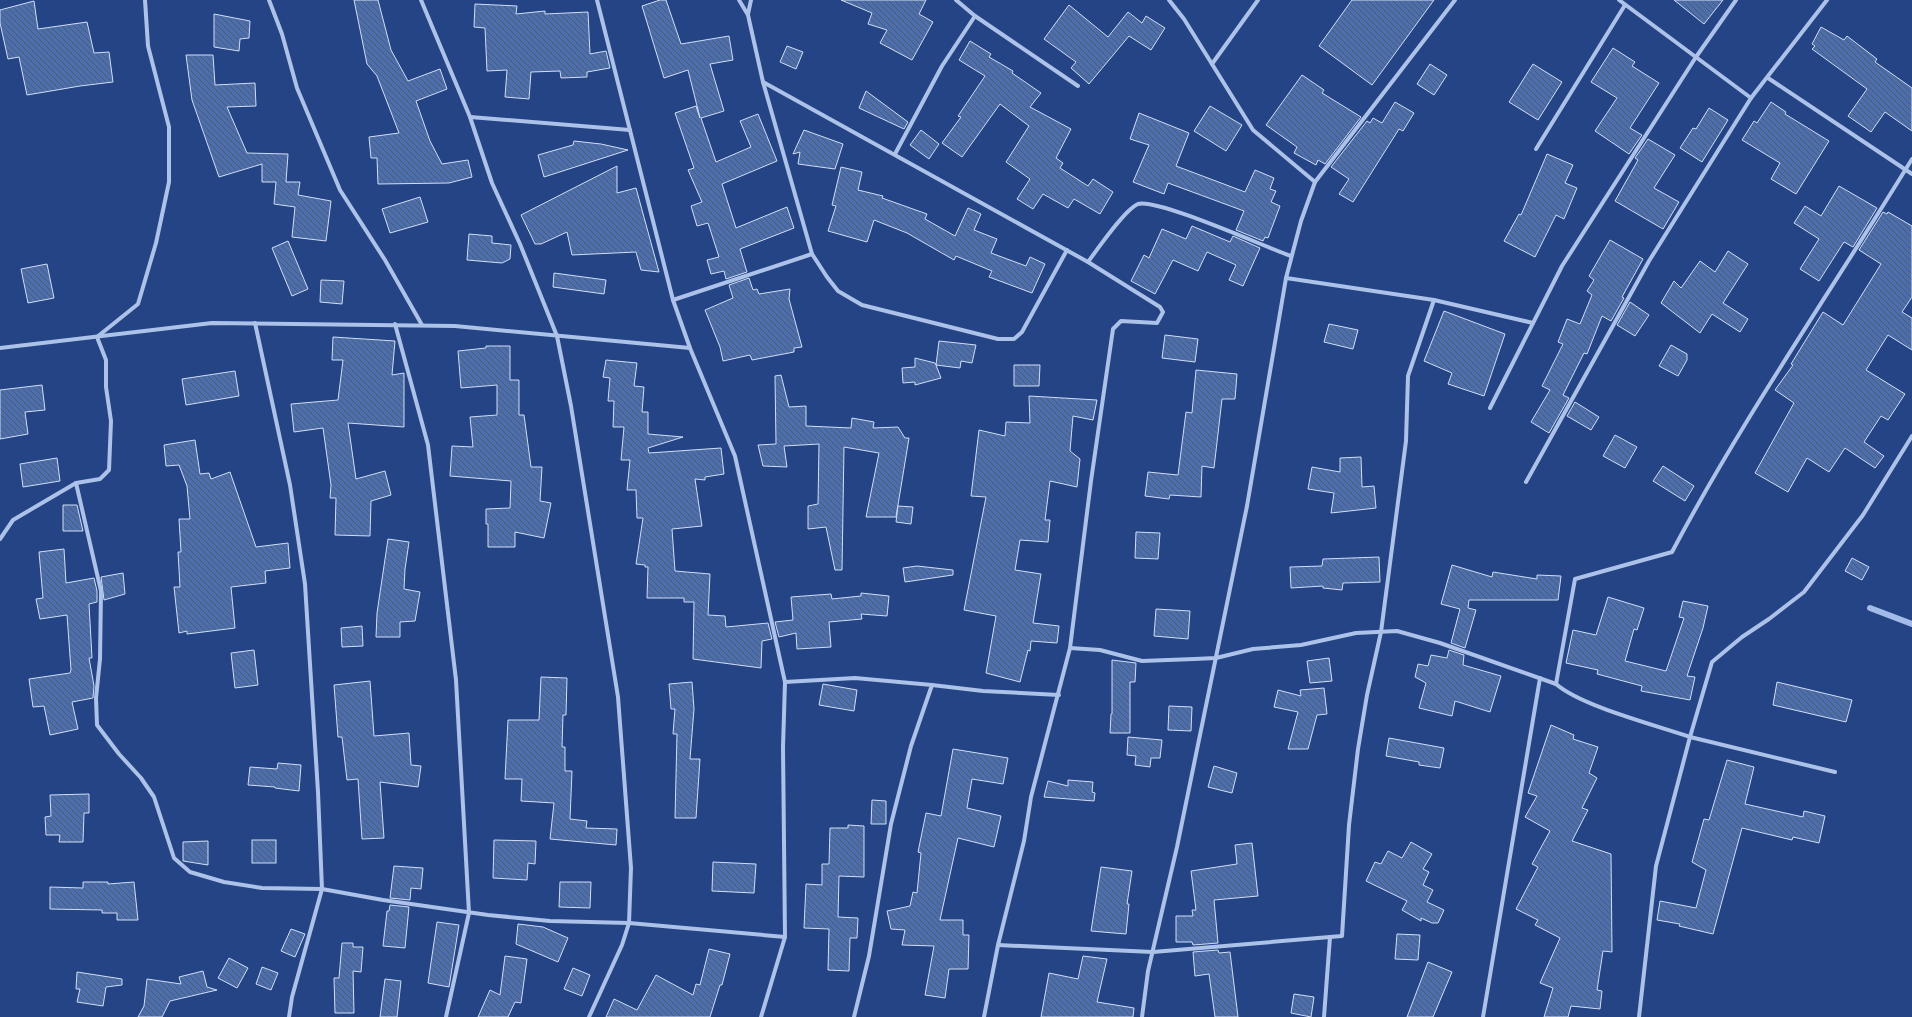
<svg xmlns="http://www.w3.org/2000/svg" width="1912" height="1017" viewBox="0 0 1912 1017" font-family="'Sofia Sans Condensed',sans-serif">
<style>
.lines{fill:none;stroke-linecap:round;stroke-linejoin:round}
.stream{stroke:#a2bbe9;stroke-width:6}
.building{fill:url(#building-back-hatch);stroke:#d1def6}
.street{stroke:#adc2e8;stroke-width:4}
</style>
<defs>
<pattern id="building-back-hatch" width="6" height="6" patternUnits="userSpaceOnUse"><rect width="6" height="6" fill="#4c6eac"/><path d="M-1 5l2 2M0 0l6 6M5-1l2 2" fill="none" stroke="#4c5a72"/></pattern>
</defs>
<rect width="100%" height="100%" fill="#244485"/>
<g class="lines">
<!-- stream -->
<path class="stream" d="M1870,608L1912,624"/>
</g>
<!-- building -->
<g class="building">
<path d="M354,0H378L391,50L408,81L440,69L447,89L416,101L430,141L442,164L468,160L472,177L449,183L378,184L377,158H371L369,137L399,133L377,76L367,64Z"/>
<path d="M660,0H666L681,44L729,36L733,60L710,64L724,111L701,118L716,162L751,147L740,121L758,114L777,161L722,184L736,228L787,207L794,228L740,249L747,272L726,279L724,271L711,274L707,260L719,257L708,223L697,226L691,206L702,202L688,170L694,168L675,113L696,106L700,118L688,70L664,78L642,6Z"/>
<path d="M841,0H926L919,14L933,22L912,60L880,43L887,30L868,24L872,13Z"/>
<path d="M1352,0H1434L1372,85L1319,46Z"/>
<path d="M1674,0H1723L1704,24Z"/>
<path d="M34,1L38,29L87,22L94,53L109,52L113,82L80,86L27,95L19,57L8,59L0,23V10Z"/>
<path d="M475,4L517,6L516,14L545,11V14L588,12L590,54L606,51L610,68L587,72V77L561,78L560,71L531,72L529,99L505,97L507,70L487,71L485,28L474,27Z"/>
<path d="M1069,5L1108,37L1128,12L1142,23L1146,16L1165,28L1151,50L1129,36L1089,84L1071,68L1076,62L1044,39Z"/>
<path d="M214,14L250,21L249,38L240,39L239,51L214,47Z"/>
<path d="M1821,27L1844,40L1847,36L1877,59L1875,62L1912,88V131L1885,112L1871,132L1848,116L1867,89L1812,49L1815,46L1812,44Z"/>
<path d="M970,41L991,54L989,57L1013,71L1012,73L1041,93L1030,107L1071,129L1056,158L1063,163L1060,168L1088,186L1093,179L1113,192L1100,214L1074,199L1068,208L1043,194L1033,209L1017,199L1030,179L1006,162L1029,126L1000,104L962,157L942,143L961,117L958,116L985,76L959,60Z"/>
<path d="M787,46L803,52L796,69L780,62Z"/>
<path d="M1613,48L1635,62L1632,66L1659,83L1630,128L1642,135L1629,154L1595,131L1617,98L1591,82Z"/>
<path d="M186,55H213L215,85L255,83L256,106L227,107L247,153L288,154L286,182H300L298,195L331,201L326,241L292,237L295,207L274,204L276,182H262V164L219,177L192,100Z"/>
<path d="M1430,64L1447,75L1434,95L1417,84Z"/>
<path d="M1533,64L1562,82L1538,120L1509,102Z"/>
<path d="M1302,75L1324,90L1322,93L1361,117L1325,164L1318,160L1316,165L1294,153L1297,147L1266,125Z"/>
<path d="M866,91L908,122L904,129L859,108Z"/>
<path d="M1395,102L1414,113L1403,131L1399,129L1353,202L1339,194L1349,179L1331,167L1367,121L1370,123L1373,118L1382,123Z"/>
<path d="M1771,102L1786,112L1785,114L1829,141L1796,194L1771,179L1780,163L1742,140L1754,121L1757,123Z"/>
<path d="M1210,106L1242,125L1226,151L1194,131Z"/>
<path d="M1709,108L1728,120L1702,162L1680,148L1693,128L1696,129Z"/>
<path d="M1139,113L1189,133L1176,166L1245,192L1255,170L1274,178L1270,189L1276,191L1271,202L1280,206L1268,238L1265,237L1263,241L1236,230L1244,211L1168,183L1164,194L1133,182L1149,145L1130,139Z"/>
<path d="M804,130L843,144L835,169L798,164L800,152L793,154Z"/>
<path d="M921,130L939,144L929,159L910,145Z"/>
<path d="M1648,139L1675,155L1654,188L1679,202L1663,229L1615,201L1638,160L1635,158Z"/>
<path d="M574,141L601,144L628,150L544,177L538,155L573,145Z"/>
<path d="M1547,154L1573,165L1565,183L1577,188L1564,219L1556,215L1535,257L1504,241L1519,214L1521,215Z"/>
<path d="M617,166V193L636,188L659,272L641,270L636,252L572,255L567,232L541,244H535L521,215Z"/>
<path d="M841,167L862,172L858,190L883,196L882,198L927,214L925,219L955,236L968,208L981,214L974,230L997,239L991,253L1026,266L1030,257L1045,264L1032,293L989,277L992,271L956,256L954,260L907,233L874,220L867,242L828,231L836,206L832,205Z"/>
<path d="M1839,186L1877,208L1853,247L1844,242L1819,281L1800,269L1819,239L1794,223L1805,206L1821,216Z"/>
<path d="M420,197L428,222L390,233L382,209Z"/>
<path d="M1883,212L1887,214L1888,212L1912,226V297L1902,312L1912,318V350L1888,335L1866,370L1905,394L1888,420L1881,416L1864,442L1884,456L1875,468L1845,448L1829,472L1807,458L1788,492L1755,473L1794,403L1775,390L1793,365L1791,364L1823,312L1843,325L1881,264L1859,250Z"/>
<path d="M1192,226L1230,242L1233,236L1260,248L1243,286L1229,280L1236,265L1207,252L1198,271L1173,260L1155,294L1131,281L1144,255L1149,258L1162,229L1186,239Z"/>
<path d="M469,234L492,236V243L511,245L510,259L502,263L467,260Z"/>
<path d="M1610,240L1643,259L1622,297L1624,298L1611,321L1602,316L1587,354L1584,353L1563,395L1569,398L1549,433L1531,422L1550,390L1542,386L1563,344L1558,342L1567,319L1580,324L1592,295L1587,291L1594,280L1589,276Z"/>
<path d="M288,241L308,289L292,296L272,248Z"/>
<path d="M1728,251L1748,264L1723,303L1748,319L1740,332L1712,314L1700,333L1661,303L1674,281L1681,288L1700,261L1715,272Z"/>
<path d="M47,264L54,298L28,303L21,269Z"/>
<path d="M554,273L606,280L604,294L553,287Z"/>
<path d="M749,278L753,290L757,289L759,294L790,289L789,299L802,347L794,348V352L752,360L750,355L723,361L720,347L705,310L733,298L729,285Z"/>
<path d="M321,280L344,281L342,304L320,302Z"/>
<path d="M1630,302L1649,315L1635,336L1617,325Z"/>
<path d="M1444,311L1505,334L1484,396L1448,384L1452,373L1424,361Z"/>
<path d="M1329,324L1358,330L1353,349L1324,342Z"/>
<path d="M1165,335L1198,339L1195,362L1162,358Z"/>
<path d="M333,337L395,341L392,375L404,373V427L348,423L356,479L385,471L391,495L371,501L370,536L335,535L336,498H330L331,485L323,428L294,432L291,404L338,400L343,360H332Z"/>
<path d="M939,341L976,345L972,363L961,361L960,368L936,365L941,378L915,385V382L903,383L902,368L915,367V358L935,363L936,365Z"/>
<path d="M1671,345L1687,354V360L1678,376L1659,366Z"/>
<path d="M486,346H510V380H519V415H524L531,467H542L540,501L551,503L544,538L515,532V547H488V524H486V509L510,508L511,481L450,476L452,446L473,447L470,417L497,415V385L461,388L458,351L486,348Z"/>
<path d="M606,360L637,363L634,386L644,387L642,412H648V434L683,437L648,448L649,453L721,448L724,474L705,477V480L695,479L702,526L672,529L675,571L710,574L708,615L725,616L726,627L768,623L772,639L762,641L761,668L693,659L694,602H684V598H647L648,567H645V565L636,564L643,518H637L636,490H627L630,460H621L624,427H613L614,401H608L610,378L603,377Z"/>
<path d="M1014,365H1040L1039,386H1014Z"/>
<path d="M1196,370L1237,374L1235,399H1222L1214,468L1202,466L1201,497L1170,495L1169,499L1145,496L1148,472L1178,475L1186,412L1192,413Z"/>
<path d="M235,371L239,396L186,405L182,379Z"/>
<path d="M781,375L789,407L806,406V426L851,428L852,418L874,422L873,428L898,427L905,438H909L896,517H866L879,453L844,447L842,570H835L826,527L808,529V506L818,504L819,444L784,446L787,467L763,466L758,445L776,444L775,376Z"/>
<path d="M42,385L45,410L25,412L28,434L0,439V390Z"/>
<path d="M1029,396L1097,400L1093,420L1073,416L1070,451L1080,459L1077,487L1050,481L1045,520H1050L1048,542L1020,540L1015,570L1041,574L1033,623L1059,626L1057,643L1031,641L1030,651L1028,650L1020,682L986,673L996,616L964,610L986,497L971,496L979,430L1005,436L1006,422L1030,423Z"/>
<path d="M1575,402L1599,417L1591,430L1567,416Z"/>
<path d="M1615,435L1637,447L1625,468L1603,456Z"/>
<path d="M195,440L200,474L209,473L211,479L230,472L256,547L288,543L290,568L265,571L266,583L231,587L235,628L187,634V631L179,633L174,587H180L178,552H181L179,519H190L187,486L179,465L166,466L164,445Z"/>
<path d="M1361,457L1362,487L1374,486L1376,508L1331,513L1334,493L1308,489L1312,467L1340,472V458Z"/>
<path d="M57,458L60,481L23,487L20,464Z"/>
<path d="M1663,466L1694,486L1685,501L1653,481Z"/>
<path d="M63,505H77L83,531H63Z"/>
<path d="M898,506L913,507L911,524L896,522Z"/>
<path d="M1136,532L1160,533L1158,559L1135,558Z"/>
<path d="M388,539L409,542L405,569L404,589L420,592L415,621L400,622V637H376L377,613Z"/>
<path d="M64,549L66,583L94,578L97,591V602L89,604L92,658H89L94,686L93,698L72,702L78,729L50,735L44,706L33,707L29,679L70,673L71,670L67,615L40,619L36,599L43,598L39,552Z"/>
<path d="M1379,557L1380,582L1343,583L1342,590L1323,588V586L1291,588L1290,567L1322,566L1323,559Z"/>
<path d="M1852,558L1869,567L1862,580L1845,571Z"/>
<path d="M1452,565L1492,577L1493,572L1537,579V575L1561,576L1558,600H1469L1468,608L1476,610L1465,648L1451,643L1460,609L1441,604Z"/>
<path d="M917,566L953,570V575L905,582L903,568Z"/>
<path d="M123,573L125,594L104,600L101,577Z"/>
<path d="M861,593L889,596L887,616L861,614L862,619L829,622L831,647L797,649L796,633L779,637L775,622L793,620L791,597L831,594L832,599L861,596Z"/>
<path d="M1608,597L1644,608L1637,630L1634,629L1625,661L1666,671L1684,618L1679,617L1683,601L1708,606L1703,628L1687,676L1695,677L1690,700L1641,691L1642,686L1597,674L1598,670L1566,663L1573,630L1596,635Z"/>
<path d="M1156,609L1190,611L1188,639L1154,636Z"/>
<path d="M362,626L363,646L342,647L341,628Z"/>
<path d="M254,650L258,685L235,688L231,653Z"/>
<path d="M1449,650L1464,655L1463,665L1501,676L1490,712L1455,701L1452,716L1419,708L1426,683L1415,677L1418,664L1428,666L1431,655L1447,658Z"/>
<path d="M1329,658L1332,681L1310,683L1307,661Z"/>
<path d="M1112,660L1136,663L1135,682H1130V733H1110L1111,714H1112Z"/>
<path d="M541,677L567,678L566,715H563L562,747H565V771H572L570,819L587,821L586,828L617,829L616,845L550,839L554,803L521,801L522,779H505L508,720H539Z"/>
<path d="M370,681L374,736L409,733L411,765L421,766L418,787L380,782L384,838L362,839L358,779L347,780L342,737H338L334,685Z"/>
<path d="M692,682L694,709L690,759H700L696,818H675L677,734H673L675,709H671L669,684Z"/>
<path d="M1777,682L1852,700L1846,722L1773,705Z"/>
<path d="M823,684L857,690L854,711L819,705Z"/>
<path d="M1324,688L1327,714L1317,715L1308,749H1288L1298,712L1274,707L1278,690L1301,696L1300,690Z"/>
<path d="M1169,706L1192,707L1191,731L1168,730Z"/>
<path d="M1551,725L1574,735L1573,739L1598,747L1589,773L1597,778L1582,808L1588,810L1572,841L1611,854L1612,952L1603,951L1597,990L1602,991L1600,1009L1571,1006L1568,1017H1544L1553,988L1540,983L1560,938L1535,925L1538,920L1516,909L1538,867L1532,864L1550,831L1525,817L1537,796L1528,793Z"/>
<path d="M1128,737L1162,740L1160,758H1151L1150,767L1135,765L1136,756L1127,755Z"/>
<path d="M1389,738L1444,748L1440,768L1419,765V762L1386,756Z"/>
<path d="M953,749L1008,758L1003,784L972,779L967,808L1001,816L994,847L958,838L940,920H963V935H969L968,969H949L945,998L925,995L934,946L902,945L905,930L891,929L887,911L910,906L913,892L917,893L921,853L918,852L926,813L941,816Z"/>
<path d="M1727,760L1754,767L1745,804L1803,817L1804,811L1825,816L1819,843L1793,837L1792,840L1742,828L1713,934L1679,926L1680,924L1657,920L1660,901L1696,908L1706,870L1692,862L1704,819L1709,820Z"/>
<path d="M278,763L301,765L299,791L275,788V787L248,785L250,767L277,769Z"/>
<path d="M1214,766L1237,773L1232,793L1208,787Z"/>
<path d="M1068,780L1093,782L1092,792L1095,793L1094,801L1044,797L1048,781L1068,786Z"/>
<path d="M89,794V813H84L83,842H59L60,835H46L45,817L51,816L50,795Z"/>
<path d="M872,800L886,801V824H871Z"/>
<path d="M848,825L864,826V877L839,876L838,917L858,918L857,938H850L849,971L828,970L829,929L804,928L806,884L822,885V864H829L830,828H848Z"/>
<rect x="252" y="840" width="24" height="23"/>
<path d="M494,840L536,841L535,864L528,863L527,880L493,878Z"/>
<path d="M208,841V865L183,861V842Z"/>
<path d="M1411,842L1432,854L1423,869L1429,872L1423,885L1433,890L1427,902L1444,910L1438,923H1432L1421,918V921L1402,910L1407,901L1366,881L1375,862L1381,864L1388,851L1402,858Z"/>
<path d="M1252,843L1258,896L1214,900L1218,943L1193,945L1192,942H1176V916H1193L1192,910H1196L1191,871L1237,864L1235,845Z"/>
<path d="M713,862L756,864L754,893L712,891Z"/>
<path d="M394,866L423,868L421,889L411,888L410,900L390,898Z"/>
<path d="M1101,867L1132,871L1127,904H1129L1126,934L1091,931Z"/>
<path d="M83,882H108V884L134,882L138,920H117V913H102V910L50,909V887L83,888Z"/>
<path d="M560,882H591L590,908L559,907Z"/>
<path d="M390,905L409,907L405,948L383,946L387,911H389Z"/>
<path d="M437,922L459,925L449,987L428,983Z"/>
<path d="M518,924L543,927L568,938L558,962L516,944Z"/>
<path d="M291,929L305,934L295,957L281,951Z"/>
<path d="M1397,934L1420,935L1418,960L1395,959Z"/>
<path d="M342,943H353V947H363L361,972L353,971L354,1013H335L334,978H339Z"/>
<path d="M709,949L730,954L722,985H720L710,1017H606L614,999L637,1010L656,975L693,995L696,984L700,985Z"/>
<path d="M1218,950L1219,953L1230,952L1238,1017H1215L1209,974L1195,976L1193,952Z"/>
<path d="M505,956L527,959L521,1003L515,1002L508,1017H478L490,990L500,995Z"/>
<path d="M1083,956L1107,959L1097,1002L1134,1008L1133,1017H1041L1049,973L1078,979Z"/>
<path d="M229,958L248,968L237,988L218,978Z"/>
<path d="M1428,962L1452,972L1433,1017H1407Z"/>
<path d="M262,967L278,973L271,990L256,984Z"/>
<path d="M573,968L590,975L582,996L564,989Z"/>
<path d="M203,971L207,987L217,990L170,1001L162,1017H138L144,1006L147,979L181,984L179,977Z"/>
<path d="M77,972L122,979V985L106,987L103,1006L77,1002L80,989H76Z"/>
<path d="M385,979L401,981L397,1017H380Z"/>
<path d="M1294,994L1314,997L1311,1017L1291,1013Z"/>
</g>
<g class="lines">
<!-- street -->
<g class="street">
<path d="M269,0L282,34L297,88L340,190L385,260L422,325"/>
<path d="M421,0L470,117L492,183L520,244L557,336L571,406L618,697L631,868L629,923L622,945L589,1017"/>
<path d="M597,0L673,300L690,348L735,456L785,682L783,747L785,937L761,1017"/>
<path d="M739,0L748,15L763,82L812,254L827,277L838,291L862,305L998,339H1014L1022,332L1067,250"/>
<path d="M1619,0L1751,98"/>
<path d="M748,14L751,0"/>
<path d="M975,16L1078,86"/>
<path d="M1212,64L1258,0"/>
<path d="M1768,78L1912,174"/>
<path d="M763,82L1088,262L1160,307L1163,312L1157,323L1121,321L1113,329L1091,481L1070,648L1031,797L1024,841L998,945L984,1017"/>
<path d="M470,117L630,130"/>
<path d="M1536,149L1625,5"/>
<path d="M895,154L942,66L975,16L956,0"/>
<path d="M1315,182L1455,0"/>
<path d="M1088,262C1097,250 1125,209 1138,204C1157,198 1265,247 1291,256"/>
<path d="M1286,278L1434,300L1533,323"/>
<path d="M673,300L812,254"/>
<path d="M255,323L290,485L305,584L318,792L322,889L292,997L289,1017"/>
<path d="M395,324L428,445L456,680L469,913L446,1017"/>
<path d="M97,337L138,304L156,243L169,182V127L148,46L145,0"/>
<path d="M0,348L212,323L455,326L690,348"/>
<path d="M1490,408L1562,266L1696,57L1736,0"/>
<path d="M1526,482L1649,261L1751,98L1827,0"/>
<path d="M76,483L101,591L100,659L96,698L97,725L119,754L141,778L154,797L174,858L190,872L224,882L262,888L322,889L383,900L488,915L550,921L629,923L785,937"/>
<path d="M0,539L13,520L76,483L100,479L109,470L111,421L106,387V360L97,337"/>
<path d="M1070,648L1100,650L1142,661L1194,659L1216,658L1253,649L1301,645L1356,633L1397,631L1440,643L1556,684C1581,706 1655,725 1690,737L1656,866L1639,1017"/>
<path d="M785,682L855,678L932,685L911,746L891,824L869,956L854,1017"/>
<path d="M1556,684L1575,579L1672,552C1744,416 1832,290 1912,159"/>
<path d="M932,685L983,691L1059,695"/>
<path d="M1835,772L1690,737L1712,662L1742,637L1769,619L1804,592L1863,515L1912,436"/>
<path d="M998,945L1153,952L1342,936L1349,825L1358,749L1367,695L1381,632L1406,441L1408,376L1434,300"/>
<path d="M1142,1017L1148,971L1177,847L1247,506L1286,278L1301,221L1315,182L1253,130L1184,19L1169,0"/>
<path d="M1324,1017L1330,937"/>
<path d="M1483,1017L1540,678"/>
</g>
</g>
</svg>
